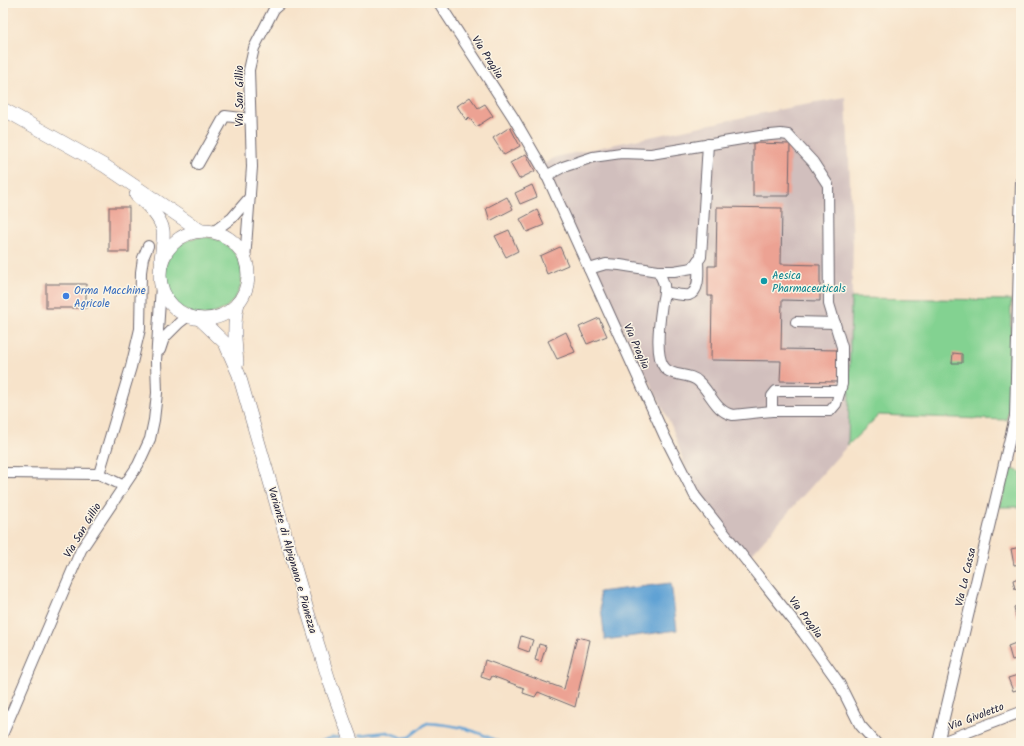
<svg xmlns="http://www.w3.org/2000/svg" width="1024" height="746" viewBox="0 0 1024 746" font-family="Kalam,sans-serif">
<style>
.industrial{fill:#d1bfbd}
.green{fill:#83d291;stroke:#527a66}
.water{fill:#60a2d4;stroke:#416288}
.lines{fill:none;stroke-linecap:round;stroke-linejoin:round}
.stream{stroke:#60a2d4;stroke-width:2.5}
.building{fill:#eca293}
.minor-casing{stroke:#6d666d;stroke-width:12}
.major-casing{stroke:#6d666d;stroke-width:14}
.minor{stroke:#fff;stroke-width:10}
.major{stroke:#fff;stroke-width:13}
.culture-dot{fill:#0f9aa8;stroke:#fcf5e5;stroke-width:1.5}
.shop-dot{fill:#3f7fe0;stroke:#fcf5e5;stroke-width:1.5}
.labels{text-anchor:middle;stroke-width:3;stroke-linejoin:round;paint-order:stroke}
.street-label{font-size:11px;fill:#22223b;stroke:#fcf5e5}
.culture-label{font-size:11px;fill:#0d838f;stroke:#fcf5e5;text-anchor:start}
.shop-label{font-size:11px;fill:#366cbe;stroke:#fcf5e5;text-anchor:start}
</style>
<rect width="100%" height="100%" fill="#fcf5e5"/>
<filter id="ink" filterUnits="userSpaceOnUse"><feTurbulence type="fractalNoise" baseFrequency=".025" numOctaves="2"/><feDisplacementMap in="SourceGraphic" scale="8" xChannelSelector="R" yChannelSelector="G"/><feConvolveMatrix kernelMatrix="1 2 1 2 8 2 1 2 1" color-interpolation-filters="sRGB"/></filter>
<filter id="wash" filterUnits="userSpaceOnUse"><feTurbulence type="fractalNoise" baseFrequency=".012" numOctaves="4" result="noise"/><feDisplacementMap in="SourceGraphic" scale="16" xChannelSelector="R" yChannelSelector="G"/><feGaussianBlur stdDeviation="0.9" result="paint"/><feColorMatrix in="noise" values="0 0 0 0 0 0 0 0 0 0 0 0 0 0 0 0 0 1.4 0 .05"/><feComposite in="paint" operator="in"/></filter>
<g filter="url(#wash)">
<rect width="100%" height="100%" fill="#f7e3ca"/>
<!-- industrial -->
<path class="industrial" d="M846,98L853,243L848,445L746,560L695,496L672,427L546,174L544,164L555,157L792,107Z"/>
<!-- green -->
<g class="green">
<circle cx="203" cy="276" r="39"/>
<path d="M851,298L1011,300L1010,408L1006,420L879,415L848,445Z"/>
<path d="M1009,468L1021,472V507H1000Z"/>
</g>
<!-- water -->
<path class="water" d="M671,583L677,630L605,640L599,592Z"/>
<g class="lines">
<!-- stream -->
<g class="stream">
<path d="M360,735L387,732L403,738L409,737L427,723C458,725 473,729 501,743"/>
<path d="M316,743L330,738L339,737"/>
</g>
</g>
<g id="blocks">
<!-- building -->
<g class="building">
<path d="M470,97L478,108L485,104L493,116L476,127L469,117L466,120L457,106Z"/>
<path d="M510,127L520,146L504,155L493,138Z"/>
<path d="M753,143L790,144L789,196H753Z"/>
<path d="M526,154L535,171L519,179L510,163Z"/>
<path d="M532,185L537,197L520,204L515,193Z"/>
<path d="M507,197L513,209L490,221L486,208Z"/>
<rect x="109" y="207" width="20" height="45"/>
<path d="M717,207L782,208L781,264L820,265V301L782,300L781,349L839,350V382L780,381L781,361L711,360L712,296H708V266H716Z"/>
<path d="M537,210L544,225L527,232L520,219Z"/>
<path d="M509,230L518,251L506,257L495,236Z"/>
<path d="M560,247L568,265L547,274L540,256Z"/>
<rect x="46" y="284" width="40" height="24"/>
<path d="M599,318L607,336L587,344L579,327Z"/>
<path d="M566,332L575,352L557,359L548,341Z"/>
<path d="M953,353L962,354V363H952Z"/>
<path d="M1021,547V564L1014,565L1011,549Z"/>
<path d="M1021,577V593L1020,594L1018,588L1015,589L1013,580Z"/>
<path d="M1021,604V622H1020L1019,616L1016,617L1014,607Z"/>
<path d="M521,636L533,640L529,652L518,648Z"/>
<path d="M577,637L590,640L575,707L538,692L535,697L523,693L524,688L492,676L490,680L481,677L485,660L564,689Z"/>
<path d="M1021,641V658L1012,660L1008,646Z"/>
<path d="M539,644L546,646L541,662L535,660Z"/>
<path d="M1021,674V692L1020,689L1013,691L1008,678Z"/>
</g>
</g>
</g>
<g filter="url(#ink)">
<use href="#blocks" fill-opacity="0" stroke="#6d666d" stroke-width="1"/>
<g class="lines">
<!-- minor casing -->
<g class="minor-casing">
<g id="minor">
<path d="M439,3L513,117L546,174L665,437L695,496L804,634L839,683L860,725L876,743"/>
<path d="M198,164L225,116L250,119"/>
<path d="M546,176L563,167L593,157L621,153L651,154L760,136L781,134L788,135L813,162L828,185L829,304L842,347V384L836,404L830,411H772L733,415C716,412 711,393 699,382C690,372 672,378 664,367C654,354 660,318 662,303C663,298 665,291 664,285C663,280 660,275 658,271L620,265L606,264L589,269"/>
<path d="M213,232L232,218L250,197"/>
<path d="M245,260L252,167L249,70L254,48L274,9L281,3"/>
<path d="M658,271H674L692,268L701,257L708,144"/>
<path d="M664,292C671,293 681,296 689,295C701,291 698,270 698,260"/>
<path d="M796,322L835,323"/>
<path d="M160,350L164,338L179,323L188,316"/>
<path d="M772,411V396L776,391H840"/>
<path d="M3,473L99,474L124,486"/>
<path d="M99,474L131,367L140,329L141,272L143,258L148,246"/>
<path d="M3,733L81,550L138,465L150,439L154,420L157,393L156,361L161,286"/>
<path d="M938,743L1015,417L1021,182"/>
<path d="M939,743L1021,712"/>
</g>
</g>
<!-- major casing -->
<g class="major-casing">
<g id="major">
<path d="M3,109L105,166L201,231"/>
<path d="M136,195C147,204 160,216 163,230C164,239 162,250 161,259"/>
<circle cx="204" cy="275" r="44"/>
<path d="M200,319L225,343L239,375L308,613L329,680L352,743"/>
<path d="M237,363C235,342 233,323 238,303"/>
</g>
</g>
<!-- minor -->
<use href="#minor" class="minor"/>
<!-- major -->
<use href="#major" class="major"/>
</g>
</g>
<!-- markers -->
<circle class="culture-dot" cx="764" cy="281" r="4"/>
<circle class="shop-dot" cx="66" cy="296" r="4"/>
<g class="labels">
<!-- street labels -->
<g class="street-label">
<text transform="translate(488 57) rotate(57)" y="4">Via Praglia</text>
<text transform="translate(239 96) rotate(-90)" y="4">Via San Gillio</text>
<text transform="translate(637 346) rotate(66)" y="4">Via Praglia</text>
<text transform="translate(82 530) rotate(-59)" y="4">Via San Gillio</text>
<text transform="translate(293 560) rotate(74)" y="4">Variante di Alpignano e Pianezza</text>
<text transform="translate(965 577) rotate(-77)" y="4">Via La Cassa</text>
<text transform="translate(806 617) rotate(53)" y="4">Via Praglia</text>
<text transform="translate(976 716) rotate(-21)" y="4">Via Givoletto</text>
</g>
<!-- culture labels -->
<g class="culture-label">
<text x="772" y="279">Aesica<tspan x="772" dy="13">Pharmaceuticals</tspan></text>
</g>
<!-- shop labels -->
<g class="shop-label">
<text x="74" y="294">Orma Macchine<tspan x="74" dy="13">Agricole</tspan></text>
</g>
</g>
<!-- margin -->
<rect width="1024" height="746" fill="none" stroke="#fcf5e5" stroke-width="16"/>
</svg>
